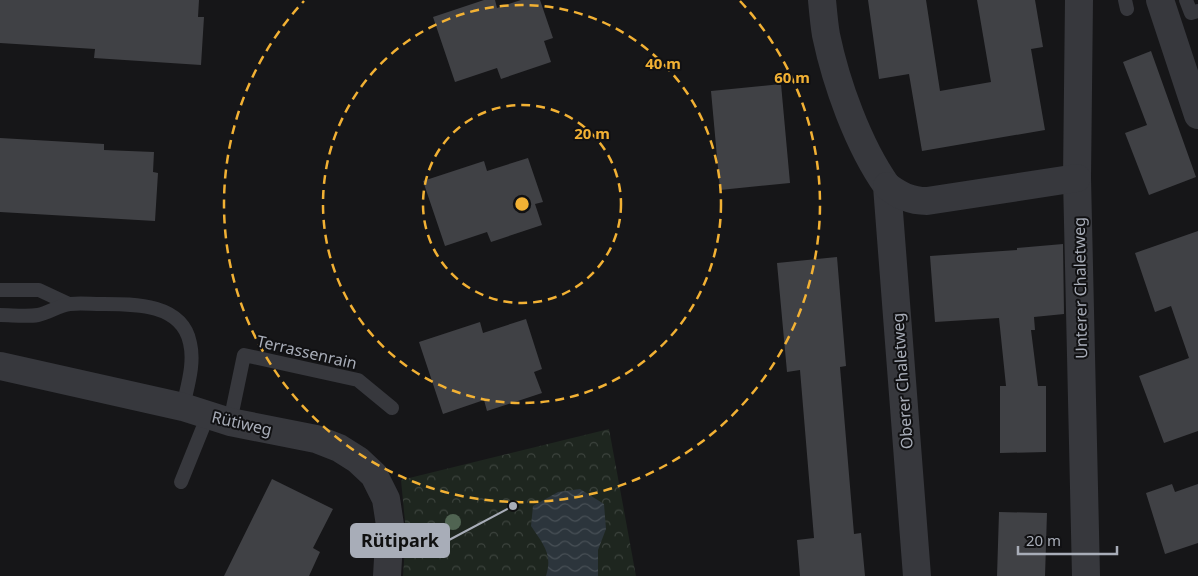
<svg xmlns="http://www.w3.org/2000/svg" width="1198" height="576" viewBox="0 0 1198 576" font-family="'Noto Sans',sans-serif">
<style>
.park{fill:url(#park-crowns)}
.water{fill:url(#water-waves)}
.building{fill:#404145}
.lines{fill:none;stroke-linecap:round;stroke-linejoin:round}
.service{stroke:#37383d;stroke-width:14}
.minor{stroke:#37383d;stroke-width:28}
.tree{fill:#506452}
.ring{fill:none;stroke:#f2b134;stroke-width:2.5;stroke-dasharray:9 6}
.labels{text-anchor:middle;stroke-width:4;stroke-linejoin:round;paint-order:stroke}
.street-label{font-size:16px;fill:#a8adb8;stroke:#111113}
.centre{fill:#f2b134;stroke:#111113;stroke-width:2.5}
.ring-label{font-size:15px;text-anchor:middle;font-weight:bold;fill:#f2b134;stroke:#111113;stroke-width:4;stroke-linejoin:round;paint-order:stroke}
.leader{fill:none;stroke:#a8adb8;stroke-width:2}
.callout-dot{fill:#a8adb8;stroke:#111113;stroke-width:2}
.callout{fill:#a8adb8;stroke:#a8adb8;stroke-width:2}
.callout-label{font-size:18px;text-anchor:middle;font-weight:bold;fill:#111}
</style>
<defs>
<pattern id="park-crowns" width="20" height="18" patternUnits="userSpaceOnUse" patternTransform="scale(1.25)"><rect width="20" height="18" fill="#1e261f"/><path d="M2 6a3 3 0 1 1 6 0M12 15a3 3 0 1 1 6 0" fill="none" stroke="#3c433d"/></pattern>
<pattern id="water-waves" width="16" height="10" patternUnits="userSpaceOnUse" patternTransform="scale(1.25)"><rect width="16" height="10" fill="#2c353c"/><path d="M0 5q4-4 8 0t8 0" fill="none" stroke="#485056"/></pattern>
</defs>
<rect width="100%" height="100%" fill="#161618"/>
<!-- park -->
<path class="park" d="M609,429L636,576H403L406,532L401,480Z"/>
<!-- water -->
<path class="water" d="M580,489L604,504L606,529L598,550V576H546C553,554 543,544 531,526L533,506L558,492Z"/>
<!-- building -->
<g class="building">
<path d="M0,0H199L198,17H204L201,65L94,58L95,49L0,43Z"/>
<path d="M484,0H495L497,8L521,0H540L553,38L544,41L551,62L501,79L497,68L455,82L433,17Z"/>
<path d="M868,0H926L940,91L991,82L977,0H1035L1043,47L1031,49L1045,130L922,151L909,74L879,79Z"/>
<path d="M1151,51L1196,177L1149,195L1125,133L1147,125L1123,62Z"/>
<path d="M781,84L790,183L720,190L711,91Z"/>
<path d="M0,138L104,144V150L154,152L153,172L158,173L155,221L0,212Z"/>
<path d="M528,158L543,202L535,204L542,225L491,242L487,232L445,246L423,181L484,161L487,171Z"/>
<path d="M1198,231V431L1164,443L1139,376L1189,358L1171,306L1155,312L1135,253Z"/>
<path d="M1063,244L1064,314L1034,317L1035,330H1031L1038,386H1046V452L1000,453V386H1006L999,318L935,322L930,256L1017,250V248Z"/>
<path d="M837,257L846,366L840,367L854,534L861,533L865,576H800L797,540L814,538L800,370L787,372L777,263Z"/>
<path d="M526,319L542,369L534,372L542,393L487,411L484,400L443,414L419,342L480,322L483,333Z"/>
<path d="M272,479L333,509L313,548L320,552L309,576H224Z"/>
<path d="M1172,484L1175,492L1198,484V543L1165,554L1146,493Z"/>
<path d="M999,512L1047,513L1045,576H997Z"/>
</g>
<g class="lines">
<!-- service -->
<g class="service">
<path d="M1125,0L1127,9"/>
<path d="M1186,0L1191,13L1198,11"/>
<path d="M0,290H39L69,304"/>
<path d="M0,315C12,315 26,317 38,315C49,313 59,305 70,304C80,303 91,304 101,304C133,304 182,303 190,343C195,364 187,387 183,407"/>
<path d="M230,422L244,355L358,380L392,408"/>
<path d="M181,482L208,415"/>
</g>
<!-- minor -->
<g class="minor">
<path d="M822,0C823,11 824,23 826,35C836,83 858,145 887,186L917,576"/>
<path d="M1079,0L1077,178L1086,576"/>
<path d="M1160,0L1198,115"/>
<path d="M887,186C899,195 910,201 927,201L1077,178"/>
<path d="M0,366L183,407L230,422L316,439L339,448L358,460L374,475L386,499L390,525L387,576"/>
</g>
</g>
<!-- trees -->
<circle class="tree" cx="453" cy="522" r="8"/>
<!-- distance rings -->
<g class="ring">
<circle cx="522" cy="204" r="99"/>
<circle cx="522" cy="204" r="199"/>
<path d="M740 1A298 298 0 1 1 304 1"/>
</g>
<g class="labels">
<!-- street labels -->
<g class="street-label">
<text transform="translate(1080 288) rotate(-91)" y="6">Unterer Chaletweg</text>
<text transform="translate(307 352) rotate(13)" y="6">Terrassenrain</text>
<text transform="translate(902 381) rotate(-94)" y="6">Oberer Chaletweg</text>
<text transform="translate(242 423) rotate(13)" y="6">Rütiweg</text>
</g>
</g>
<circle cx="522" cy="204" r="8" class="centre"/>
<g class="ring-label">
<text x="663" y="69">40 m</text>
<text x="792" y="83">60 m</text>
<text x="592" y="139">20 m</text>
</g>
<!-- callouts -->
<path class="leader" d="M513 506L449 540"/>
<circle class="callout-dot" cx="513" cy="506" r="5"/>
<rect class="callout" x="351" y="524" width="98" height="33" rx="5"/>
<g class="callout-label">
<text x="400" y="547">Rütipark</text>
</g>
<!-- scale -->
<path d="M1018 546v8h99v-8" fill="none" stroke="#a8adb8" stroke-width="2.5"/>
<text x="1026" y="546" font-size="15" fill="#a8adb8" stroke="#111113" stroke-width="4" paint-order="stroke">20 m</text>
</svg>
